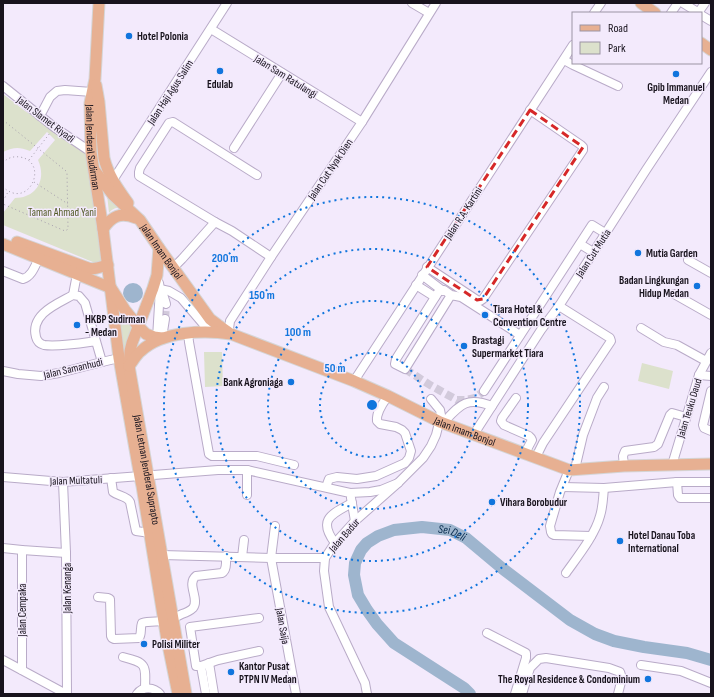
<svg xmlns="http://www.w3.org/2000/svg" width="714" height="697" viewBox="0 0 714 697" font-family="'Sofia Sans Condensed',sans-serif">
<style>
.green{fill:#dce1cc}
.water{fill:#9eb5ce}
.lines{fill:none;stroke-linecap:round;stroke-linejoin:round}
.river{stroke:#9eb5ce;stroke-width:12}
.minor-tunnel{stroke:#d2cadb;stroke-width:8;stroke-dasharray:8 4;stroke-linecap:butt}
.minor-casing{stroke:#b9abc8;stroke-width:10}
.major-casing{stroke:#d5d5d6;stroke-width:13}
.path{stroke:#a59dac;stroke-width:1;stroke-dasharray:1 3;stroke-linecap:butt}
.minor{stroke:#fff;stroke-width:8}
.major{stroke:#e7b092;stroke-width:11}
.marked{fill:none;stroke:#d62828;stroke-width:3;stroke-dasharray:8 5;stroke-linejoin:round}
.ring{fill:none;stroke:#1075dd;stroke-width:2;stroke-dasharray:2 4}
.poi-dot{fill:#1075dd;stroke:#f3eafc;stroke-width:1.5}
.labels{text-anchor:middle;stroke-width:3;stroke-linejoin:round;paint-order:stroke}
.poi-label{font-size:11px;font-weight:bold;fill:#18131d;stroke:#f3eafc;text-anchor:start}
.street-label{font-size:11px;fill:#18131d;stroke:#f3eafc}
.park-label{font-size:11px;fill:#515925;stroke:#f3eafc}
.water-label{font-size:12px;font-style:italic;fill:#082b4e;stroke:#f3eafc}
.centre{fill:#1075dd;stroke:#f3eafc;stroke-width:2}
.ring-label{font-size:12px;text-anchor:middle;font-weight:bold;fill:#1075dd;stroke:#f3eafc;stroke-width:3;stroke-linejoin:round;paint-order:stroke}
</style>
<rect width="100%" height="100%" fill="#f3eafc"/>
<!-- green -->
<g class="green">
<path d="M3,94L25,111L90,153L104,261L100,265L3,225V213L15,198C36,198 47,180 38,160L55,140L47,132L30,151C19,147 14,147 3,152Z"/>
<path d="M107,194L121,207C116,208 113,208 109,213Z"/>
<path d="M118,307L135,327L125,363Z"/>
<path d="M204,352H222L223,386L205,387Z"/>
<path d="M642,363L673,371L669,389L638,381Z"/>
</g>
<!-- water -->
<circle class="water" cx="133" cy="293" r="10"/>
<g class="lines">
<!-- river -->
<path class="river" id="s1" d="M470,694L464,688L394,643L377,624L367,610L358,595L354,575L355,563L361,550L367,543L378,536L394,530L422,527L450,530L466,538L503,569L570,620L595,634L614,641L644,647L687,653L711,660"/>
<!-- minor-tunnel -->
<g class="minor-tunnel">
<path d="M165,319L166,304"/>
<path d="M405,369L430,385L457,400H466L475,398L484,391"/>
</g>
<!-- minor casing -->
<g class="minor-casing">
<g id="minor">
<path d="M412,3L429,13"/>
<path d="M683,3L699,13"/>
<path d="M594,13L601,3"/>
<path d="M671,13L678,3"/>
<path d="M698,13L705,3"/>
<path d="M701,15L711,21"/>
<path d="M211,29L362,122"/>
<path d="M564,60L573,65L618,86"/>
<path d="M3,86L54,127L91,152"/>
<path d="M40,116L50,97L57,91L65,90L92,92"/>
<path d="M234,148L282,73"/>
<path d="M113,180L227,3"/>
<path d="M215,222L139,176V172L140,168L169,123L173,122L257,175"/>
<path d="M580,244L593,252"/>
<path d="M688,260L711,273"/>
<path d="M427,267L477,300L480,301L483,299L583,150V147L581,145L530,110"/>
<path d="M173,268L182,259L215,222L232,231L271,257"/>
<path d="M3,271L23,279C32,276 35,266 39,258"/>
<path d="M422,275L443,291"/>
<path d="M416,285L435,297"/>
<path d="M160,289L169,291L181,298L210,332"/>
<path d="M160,289L163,294L166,304"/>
<path d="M674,294L711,315"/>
<path d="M73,295L77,274"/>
<path d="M451,295L405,369L395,364L396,359L439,291L444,290L451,295L461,297L520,335"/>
<path d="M641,328L664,342L677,345L706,361"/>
<path d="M188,333L189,342L209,454L212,456H257L294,465"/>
<path d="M231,334L229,329L230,321L271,257L362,122L436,3"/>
<path d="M157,338L160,289L159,283"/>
<path d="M162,338L165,319"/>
<path d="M96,341C82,343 58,347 44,345C40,344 37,341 36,337C30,314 57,304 73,295L79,296L85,303L102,362"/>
<path d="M3,371L18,374L41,376L59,373L102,362L119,358"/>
<path d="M699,375L711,376"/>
<path d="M354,381L573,45"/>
<path d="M484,391L592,225L605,233"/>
<path d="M711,391L703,425L704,428L711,431"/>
<path d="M516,398L502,418L501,421L504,425L529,436L531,438L532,440L525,453"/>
<path d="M443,423C460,405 466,396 492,406"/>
<path d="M474,434L541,330L559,306L646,170L711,72"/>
<path d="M536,457L543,443L611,341L610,338L559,306"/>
<path d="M672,465L699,375L711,353"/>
<path d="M624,466L623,456L625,451L654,447L658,444L670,415L672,413L686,417"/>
<path d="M575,469L583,435L597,398L604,387"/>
<path d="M569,470L560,492L550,526L551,532L552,534L554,535L591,536"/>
<path d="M3,477L63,482L218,470H247L350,493L370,492L381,490L398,483"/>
<path d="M111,478L113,492C118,496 127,496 130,502L136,531L150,533"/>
<path d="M63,482L66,553L67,694"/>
<path d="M677,482L678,495L680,498H711"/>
<path d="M326,487L329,479L337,477L357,479L376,476L405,463L409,458L411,451L405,433L402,430L396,427L380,424L377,421C376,412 383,403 388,396"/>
<path d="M563,487L604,488L677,482H711"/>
<path d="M247,495V470"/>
<path d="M351,498L355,521"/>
<path d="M275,526L271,558L296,694"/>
<path d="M335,543C317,519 332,514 352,503"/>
<path d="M3,548L22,550L66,553"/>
<path d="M162,555L271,558H325"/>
<path d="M242,557L244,540"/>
<path d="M566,573C578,556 595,535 600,516C603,507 603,497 604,488"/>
<path d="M98,597L108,598L110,599L111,636L112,638L114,639L139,638C142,634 140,628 142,623C149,621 157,622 164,621C171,620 176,617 182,614C185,613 190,611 193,608C200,599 186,584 196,576L222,573C227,570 226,562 226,556"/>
<path d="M487,633L526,653V658L515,694"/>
<path d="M259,651L218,660L201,666H196L190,627L259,618"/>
<path d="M123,657C146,663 146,664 145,688"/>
<path d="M3,660L66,694"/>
<path d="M209,663L214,694"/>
<path d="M641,665L681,671L711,683"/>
<path d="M201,666L206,694"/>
<path d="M22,670V550"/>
<path d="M137,694C143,686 154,687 160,694"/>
<path d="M367,694L365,683L329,607L324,571L325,558L335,543L355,521L398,483L423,458L431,446L436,435L441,415L440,410L431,399"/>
<path d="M522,694L530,668L539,659L546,658L609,668L620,672L622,678L618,694"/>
</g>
</g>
<!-- major casing -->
<g class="major-casing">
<g id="major">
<path id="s2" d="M99,3L95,79L90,103L91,152L103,229L119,358L140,477L142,486L167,640L178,694"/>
<path d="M641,3L655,13"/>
<path d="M701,43L711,50"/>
<path d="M96,85L99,102L104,158C108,175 118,189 128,203"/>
<path id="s3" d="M95,171L113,195L140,220L159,248L210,319L218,325L228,332"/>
<path d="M103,229C112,216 120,212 136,218"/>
<path d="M17,242L91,269L97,268L108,265"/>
<path d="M3,244L111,288L125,310L138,326L146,334L154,337L162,338"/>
<path id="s4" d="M159,248L157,275L153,288L132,343L130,351L129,366L186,694"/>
<path id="s5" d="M129,366C133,361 136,355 141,351C162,331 204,330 231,334L354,381L388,396L440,422L569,470L624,466L711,464"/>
</g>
</g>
<!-- path -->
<g class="path">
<path d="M3,120L66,171L67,173L68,228L67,230L65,231L3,204"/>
<path d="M29,160L50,133"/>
<path d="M3,163C7,158 13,156 20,157C50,162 29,211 3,187"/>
<path d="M34,182L68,204"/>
<path d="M3,201L8,192"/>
</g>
<!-- minor -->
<use href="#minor" class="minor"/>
<!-- major -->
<use href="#major" class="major"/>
</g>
<!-- marked area -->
<path class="marked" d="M530,110L583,147L483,299L477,300L427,267Z"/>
<!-- distance rings -->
<g class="ring">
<circle cx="372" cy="405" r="52"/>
<circle cx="372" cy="405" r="104"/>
<circle cx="372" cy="405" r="156"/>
<circle cx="372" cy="405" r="208"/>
</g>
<!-- markers -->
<g class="poi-dot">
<circle cx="129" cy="36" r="4"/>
<circle cx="220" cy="71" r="4"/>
<circle cx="676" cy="74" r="4"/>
<circle cx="638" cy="253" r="4"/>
<circle cx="697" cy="286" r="4"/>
<circle cx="485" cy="315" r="4"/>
<circle cx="77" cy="325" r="4"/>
<circle cx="464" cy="346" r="4"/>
<circle cx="291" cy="382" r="4"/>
<circle cx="492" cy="502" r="4"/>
<circle cx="620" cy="541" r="4"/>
<circle cx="144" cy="644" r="4"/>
<circle cx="231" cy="672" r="4"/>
<circle cx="648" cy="679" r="4"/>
</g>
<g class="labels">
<!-- poi labels -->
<g class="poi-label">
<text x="137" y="40">Hotel Polonia</text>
<text x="220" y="88" text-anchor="middle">Edulab</text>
<text x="676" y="91" text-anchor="middle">Gpib Immanuel<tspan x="676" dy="13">Medan</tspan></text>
<text x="646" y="257">Mutia Garden</text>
<text x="689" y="284" text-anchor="end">Badan Lingkungan<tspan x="689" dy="13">Hidup Medan</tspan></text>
<text x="493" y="313">Tiara Hotel &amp;<tspan x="493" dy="13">Convention Centre</tspan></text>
<text x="85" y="323">HKBP Sudirman<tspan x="85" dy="13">- Medan</tspan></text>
<text x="472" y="344">Brastagi<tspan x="472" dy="13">Supermarket Tiara</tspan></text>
<text x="283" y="386" text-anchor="end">Bank Agroniaga</text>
<text x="500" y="506">Vihara Borobudur</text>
<text x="628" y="539">Hotel Danau Toba<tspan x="628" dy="13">International</tspan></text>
<text x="152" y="648">Polisi Militer</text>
<text x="239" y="670">Kantor Pusat<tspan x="239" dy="13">PTPN IV Medan</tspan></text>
<text x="640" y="683" text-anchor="end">The Royal Residence &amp; Condominium</text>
</g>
<!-- street labels -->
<g class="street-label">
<text transform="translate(286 76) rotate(32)" y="4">Jalan Sam Ratulangi</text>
<text transform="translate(170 92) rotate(-57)" y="4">Jalan Haji Agus Salim</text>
<text transform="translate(46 119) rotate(37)" y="4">Jalan Slamet Riyadi</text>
<text dy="4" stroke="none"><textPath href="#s2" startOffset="145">Jalan Jenderal Sudirman</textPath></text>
<text transform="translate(330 169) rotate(-56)" y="4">Jalan Cut Nyak Dien</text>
<text transform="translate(463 213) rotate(-57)" y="4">Jalan R.A. Kartini</text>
<text dy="4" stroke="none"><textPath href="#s3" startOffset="105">Jalan Imam Bonjol</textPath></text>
<text transform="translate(593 253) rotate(-57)" y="4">Jalan Cut Mutia</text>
<text transform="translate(73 368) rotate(-13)" y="4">Jalan Samanhudi</text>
<text transform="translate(689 408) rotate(-73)" y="4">Jalan Teuku Daud</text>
<text dy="4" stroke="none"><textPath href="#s5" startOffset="367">Jalan Imam Bonjol</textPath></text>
<text dy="4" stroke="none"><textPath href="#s4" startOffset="228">Jalan Letnan Jenderal Suprapto</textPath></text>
<text transform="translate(76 480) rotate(-2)" y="4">Jalan Multatuli</text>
<text transform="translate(344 535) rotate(-49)" y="4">Jalan Badur</text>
<text transform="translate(67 588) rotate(-90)" y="4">Jalan Kenanga</text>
<text transform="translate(22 610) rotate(-90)" y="4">Jalan Cempaka</text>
<text transform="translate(283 626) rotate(80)" y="4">Jalan Saija</text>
</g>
<!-- park labels -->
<g class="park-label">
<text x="62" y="216">Taman Ahmad Yani</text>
</g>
<!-- water labels -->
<g class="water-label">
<text dy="4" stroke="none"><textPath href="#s1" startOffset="297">Sei Deli</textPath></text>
</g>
</g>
<circle cx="372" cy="405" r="6" class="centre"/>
<g class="ring-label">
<text x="225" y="262">200 m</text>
<text x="262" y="299">150 m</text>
<text x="298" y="336">100 m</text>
<text x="335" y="372">50 m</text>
</g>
<!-- border -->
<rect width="714" height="697" fill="none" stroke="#18131d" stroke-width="8"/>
<!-- legend -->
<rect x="572" y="12" width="130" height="52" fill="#f3eafc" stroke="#9b94a3"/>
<rect x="580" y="25" width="20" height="6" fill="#e7b092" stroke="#9b94a3"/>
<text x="608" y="32" font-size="12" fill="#18131d">Road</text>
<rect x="580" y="42" width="20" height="12" fill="#dce1cc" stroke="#9b94a3"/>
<text x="608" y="52" font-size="12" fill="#18131d">Park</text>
</svg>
